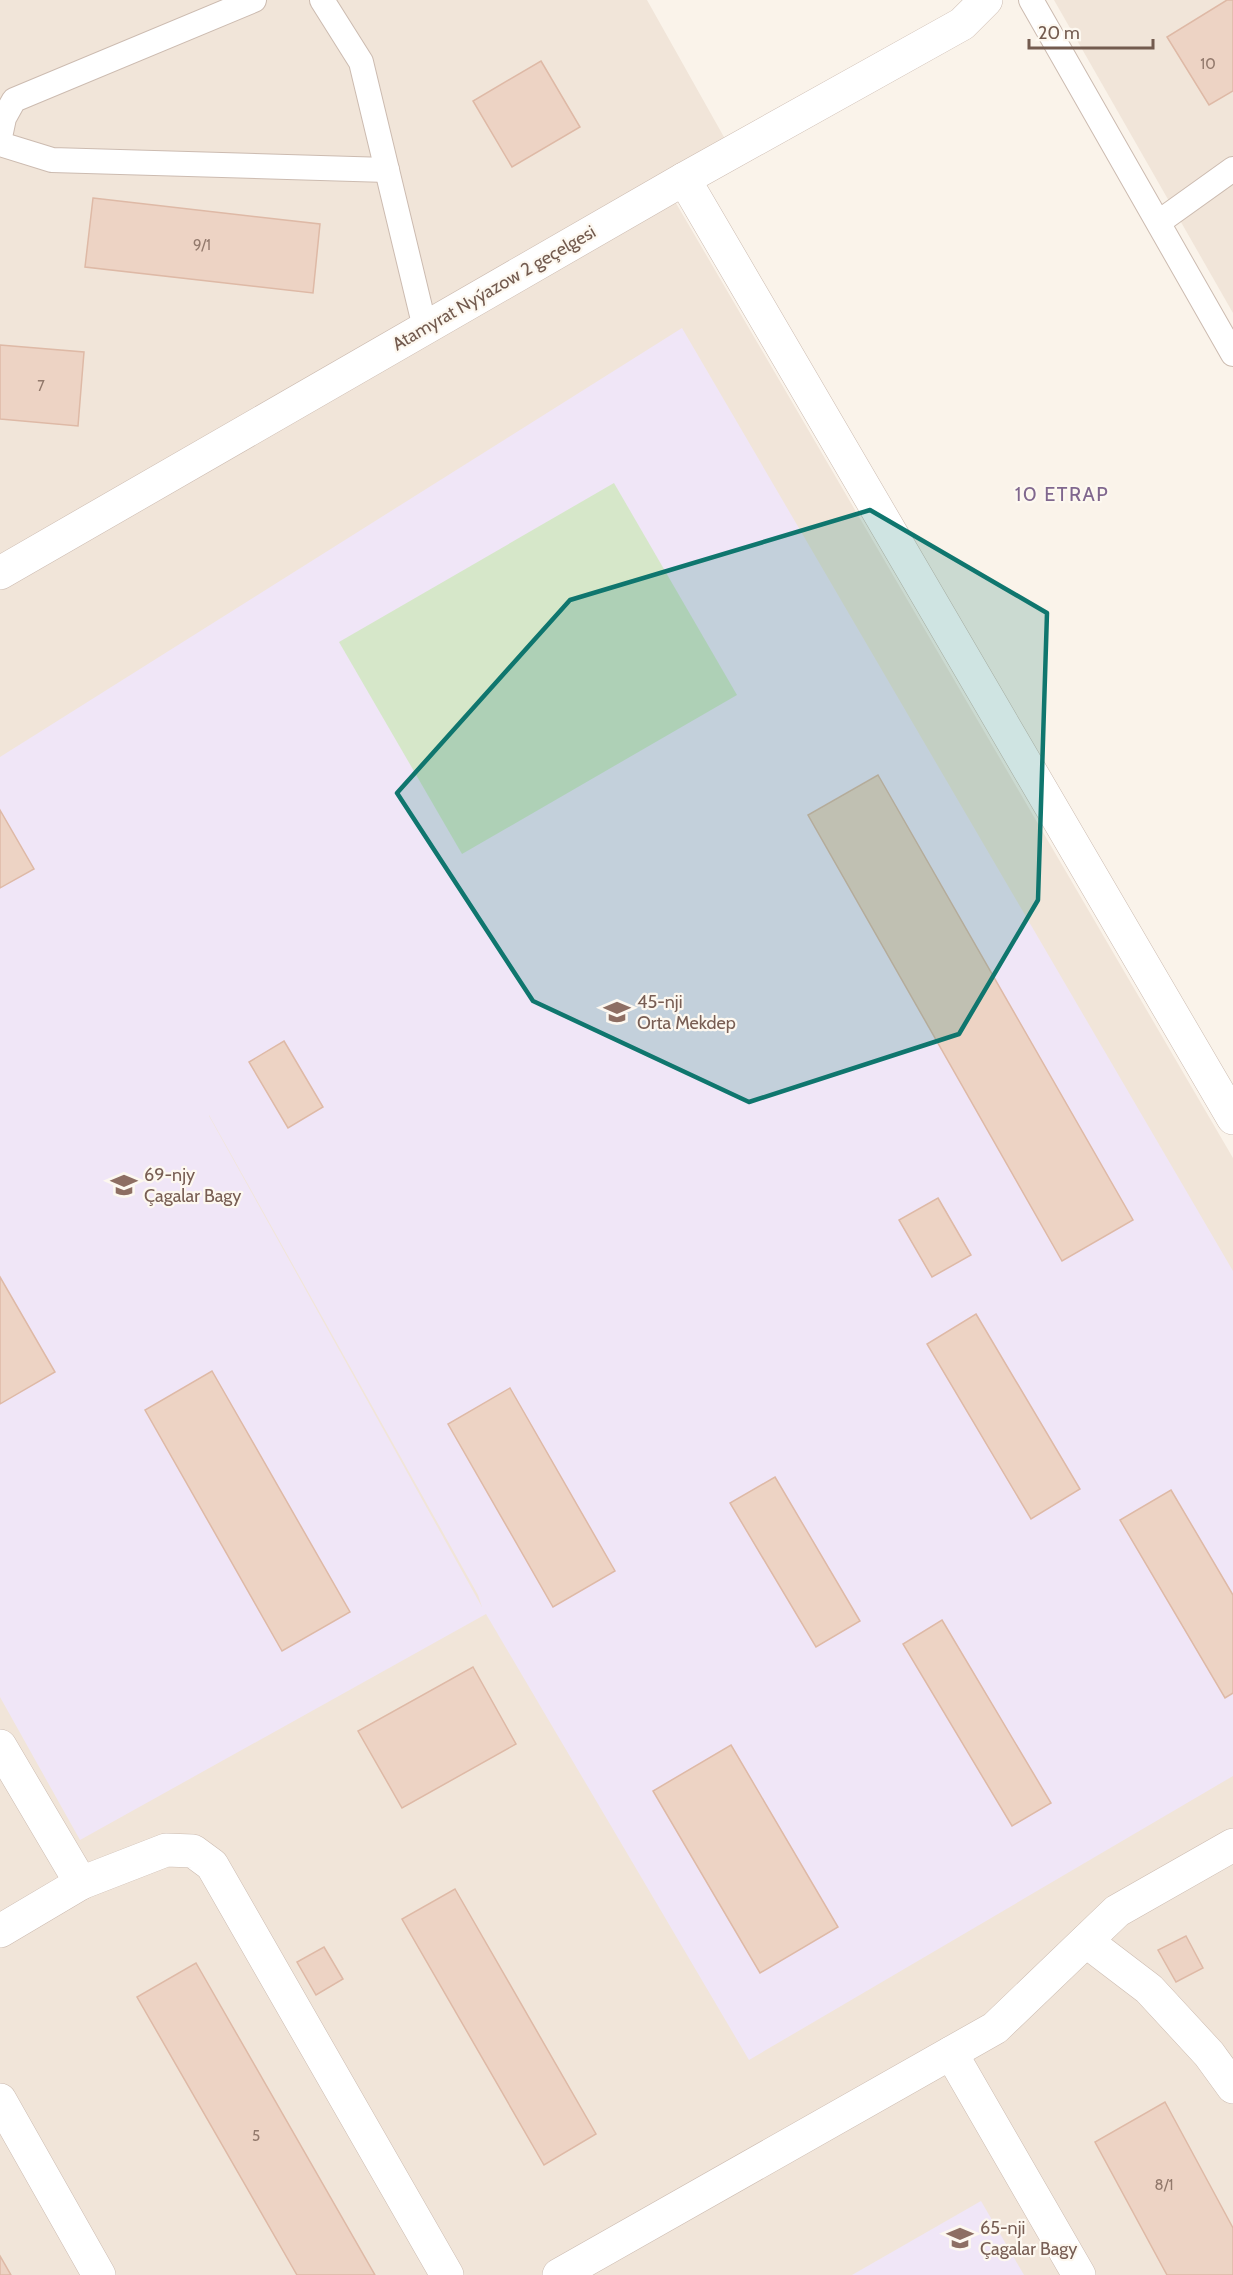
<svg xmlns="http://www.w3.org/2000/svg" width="1233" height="2275" viewBox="0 0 1233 2275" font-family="Cabin,sans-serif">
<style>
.residential{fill:#f1e5d9}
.education{fill:#f0e6f7;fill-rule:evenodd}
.green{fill:#d6e7c9}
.building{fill:#edd3c4;stroke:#deb9a6;stroke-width:1.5}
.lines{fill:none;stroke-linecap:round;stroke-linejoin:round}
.lane-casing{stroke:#ccbbb0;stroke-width:26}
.street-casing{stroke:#ccbbb0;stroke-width:34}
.lane{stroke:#fff;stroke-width:24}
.street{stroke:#fff;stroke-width:33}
.marked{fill:#0f766e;fill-opacity:0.2;stroke:#0f766e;stroke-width:4.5;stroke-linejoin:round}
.labels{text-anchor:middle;stroke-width:4.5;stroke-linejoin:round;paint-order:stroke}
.number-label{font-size:15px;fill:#92796c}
.street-label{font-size:18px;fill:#735b4f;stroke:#fdf8f0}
.education-label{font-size:18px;fill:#785e54;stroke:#fdf8f0;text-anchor:start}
.neighbourhood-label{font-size:20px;letter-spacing:1.5px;fill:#80678e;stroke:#fdf8f0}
</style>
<rect width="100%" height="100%" fill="#faf3ea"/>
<!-- residential -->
<g class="residential">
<path d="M0,0H647L729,146L666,186L1233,1158V2275H0Z"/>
<path d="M1054,0H1233V313Z"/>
</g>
<!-- education -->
<g class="education">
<path d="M682,328L1233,1271V1776L749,2060L486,1614L80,1840L0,1697V757ZM209,1115L478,1595L482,1607L209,1116Z"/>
<path d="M981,2201L1024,2275H852Z"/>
</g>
<!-- green -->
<path class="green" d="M614,483L737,695L462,854L339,642Z"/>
<!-- building -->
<g class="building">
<path d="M1227,0H1233V91L1209,105L1167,37Z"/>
<path d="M541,61L580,127L512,167L473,101Z"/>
<path d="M93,198L320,224L313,293L85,267Z"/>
<path d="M0,345L84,352L78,426L0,419Z"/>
<path d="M878,775L1133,1220L1062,1261L808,815Z"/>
<path d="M0,810L34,869L0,888Z"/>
<path d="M284,1041L323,1107L288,1128L249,1062Z"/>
<path d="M938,1198L971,1255L932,1277L899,1220Z"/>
<path d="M0,1277L55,1372L0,1404Z"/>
<path d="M976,1314L1080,1489L1031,1519L927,1344Z"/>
<path d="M212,1371L350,1612L282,1651L145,1410Z"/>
<path d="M510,1388L615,1571L553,1607L448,1424Z"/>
<path d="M775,1477L860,1621L816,1647L730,1503Z"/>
<path d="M1171,1490L1233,1595V1693L1225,1698L1120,1520Z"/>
<path d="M942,1620L1051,1803L1012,1826L903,1644Z"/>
<path d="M473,1667L516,1744L402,1808L358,1731Z"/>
<path d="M731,1745L838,1927L760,1973L653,1791Z"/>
<path d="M455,1889L596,2134L544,2165L402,1919Z"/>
<path d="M1186,1936L1203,1968L1176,1982L1158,1950Z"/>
<path d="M324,1947L343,1979L316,1995L297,1962Z"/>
<path d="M196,1963L375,2275H297L137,1997Z"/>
<path d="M1165,2102L1233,2228V2275H1167L1095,2142Z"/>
<path d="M0,2256L11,2275H0Z"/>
</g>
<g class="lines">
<!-- lane casing -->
<g class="lane-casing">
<g id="lane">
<path d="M322,0L361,62L425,328"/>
<path d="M1031,0L1233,354"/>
<path d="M0,137L4,118L14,100L254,0"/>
<path d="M0,144L52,160L387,170"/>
<path d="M1159,222L1233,169"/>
</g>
</g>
<!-- street casing -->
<g class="street-casing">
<g id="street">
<path d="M684,179L1233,1118"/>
<path d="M0,573L684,179L962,24L986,0"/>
<path d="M0,1746L81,1883L0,1931"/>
<path d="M81,1883L166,1850L193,1851L212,1865L447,2275"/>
<path d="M1086,1941L1149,1989L1209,2054L1233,2087"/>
<path d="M951,2053L1079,2275"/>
<path d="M0,2100L99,2275"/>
<path d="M559,2275L995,2028L1117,1911L1233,1845"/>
</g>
</g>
<!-- lane -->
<use href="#lane" class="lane"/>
<!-- street -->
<use href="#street" class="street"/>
</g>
<!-- marked area -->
<path class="marked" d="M870,510L1047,613L1038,900L959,1034L749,1102L533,1001L397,793L570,600Z"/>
<!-- icons -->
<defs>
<g id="school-bare" transform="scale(2.07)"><path d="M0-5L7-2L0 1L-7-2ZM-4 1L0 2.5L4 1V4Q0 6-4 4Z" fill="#8d6e63" stroke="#fdf8f0" stroke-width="2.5" paint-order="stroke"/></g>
</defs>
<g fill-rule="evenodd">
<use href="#school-bare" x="617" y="1012"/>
<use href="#school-bare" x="124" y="1185"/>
<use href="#school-bare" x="960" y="2238"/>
</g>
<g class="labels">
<!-- number labels -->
<g class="number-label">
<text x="1208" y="69">10</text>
<text x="202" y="250">9/1</text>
<text x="41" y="391">7</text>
<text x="256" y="2141">5</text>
<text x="1164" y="2190">8/1</text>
</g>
<!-- street labels -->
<g class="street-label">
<text transform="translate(494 288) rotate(-30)" y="6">Atamyrat Nyýazow 2 geçelgesi</text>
</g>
<!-- education labels -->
<g class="education-label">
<text x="637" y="1008">45-nji<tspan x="637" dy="21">Orta Mekdep</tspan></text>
<text x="144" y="1181">69-njy<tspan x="144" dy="21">Çagalar Bagy</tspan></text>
<text x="980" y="2234">65-nji<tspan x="980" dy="21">Çagalar Bagy</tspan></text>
</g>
<!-- neighbourhood labels -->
<g class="neighbourhood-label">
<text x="1062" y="501">10 ETRAP</text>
</g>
</g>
<!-- scale -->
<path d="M1029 39v9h124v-9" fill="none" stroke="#735b4f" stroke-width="3"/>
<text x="1038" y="39" font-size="18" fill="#735b4f" stroke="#fdf8f0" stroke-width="4.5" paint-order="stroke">20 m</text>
</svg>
